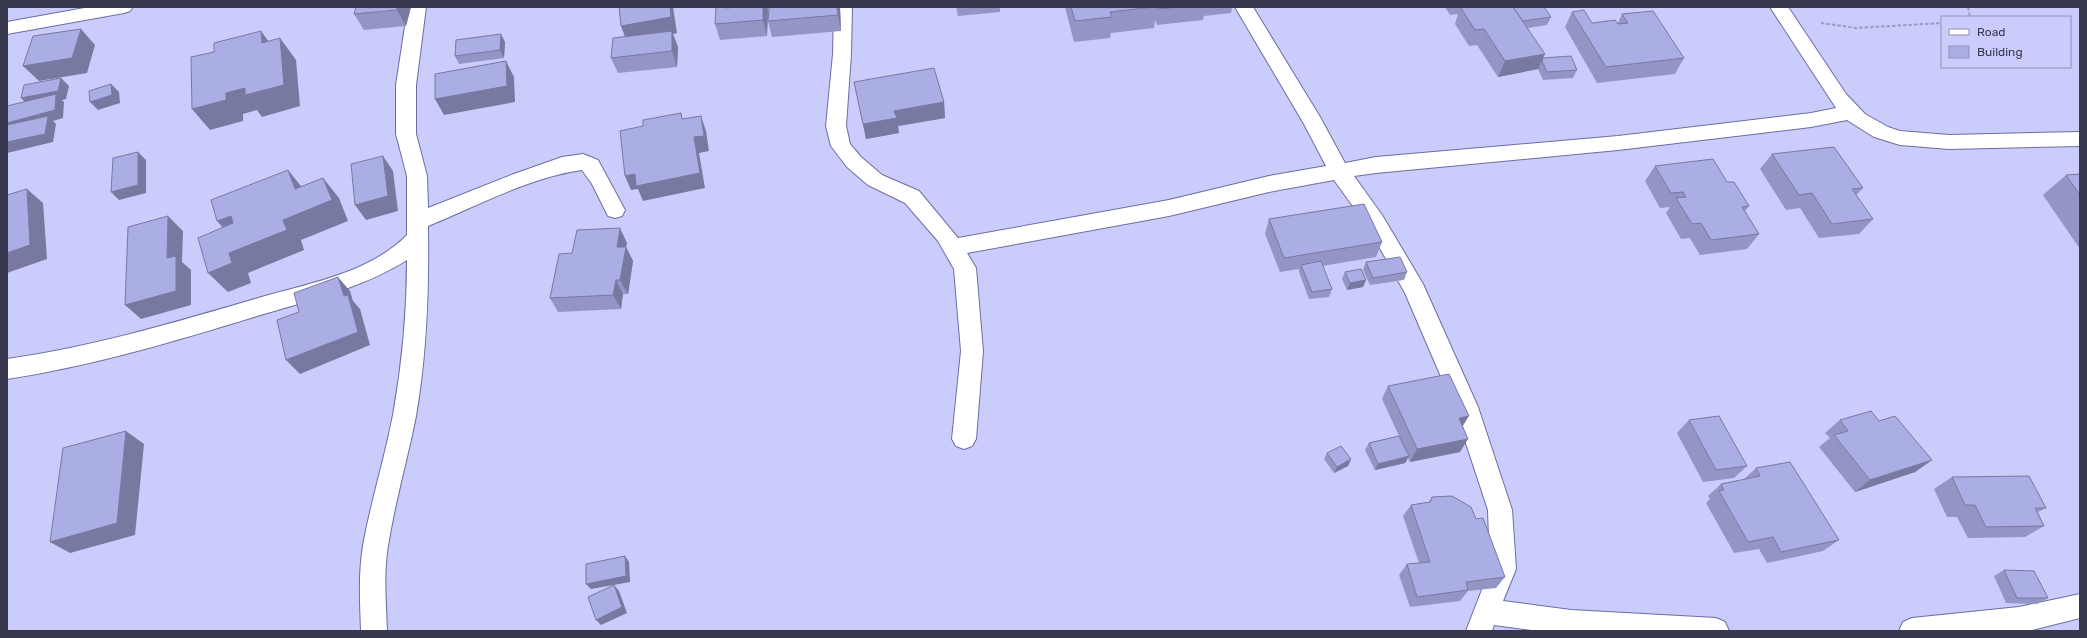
<svg xmlns="http://www.w3.org/2000/svg" width="2087" height="638" viewBox="0 0 2087 638" font-family="Rubik,sans-serif">
<style>
.lines{fill:none;stroke-linecap:round;stroke-linejoin:round}
.minor-casing{stroke:#6c6da1;stroke-width:2}
.path{stroke:#999ac1;stroke-width:2;stroke-dasharray:3.5 2;stroke-linecap:butt}
.minor{fill:#fff;fill-rule:evenodd}
.wall{fill:#9395c5}
.shaded-wall{fill:#7879a0}
.building{fill:#abade5;stroke:#7879a0}
</style>
<rect width="100%" height="100%" fill="#caccfb"/>
<g class="lines">
<!-- minor casing -->
<g class="minor-casing">
<g id="minor">
<path d="M90,7H133L130,11L124,13L7,34V22Z"/>
<path d="M408,7H426L416,85V134L427,176L428,208L514,174L562,157L583,154L598,160L625,210L622,216L615,218L608,216L592,184L582,170C530,177 477,206 428,226C429,288 427,353 416,416C408,457 396,498 389,540C383,570 386,601 387,631H361C360,601 358,570 364,540C372,498 385,457 393,415C402,365 407,312 407,260C361,289 306,301 254,317C172,342 92,366 7,379V359C92,347 173,323 255,299C305,284 369,274 407,235V176L396,134V85Z"/>
<path d="M834,7H852L851,54L846,126L850,144L861,157L882,175L919,191L958,238L1169,200L1269,176L1326,166L1304,124L1235,7H1253L1320,117L1345,163L1376,157L1618,136L1811,113L1836,108L1770,7H1788L1846,94L1865,114L1888,127L1900,131L1949,135L2080,132V146L1949,149L1900,145L1874,137L1847,120L1811,127L1618,150L1376,173L1354,176L1382,215L1423,284L1478,407L1512,510L1516,569L1503,601L1571,610L1716,618L1725,622L1729,631H1539L1494,625L1492,631H1466L1490,569L1488,510L1454,407L1405,293L1368,227L1334,180L1269,192L1169,216L967,253L976,268L983,351L976,439L972,446L964,449L956,446L952,439L961,351L954,269L938,241L905,203L868,185L847,167L831,146L826,126L833,54Z"/>
<path d="M2080,594V618L2028,631H1899L1903,622L1912,618L2019,607Z"/>
</g>
</g>
<!-- path -->
<g class="path">
<path d="M1968,7L1970,17"/>
<path d="M1821,23L1856,28L1942,23"/>
</g>
<!-- minor -->
<use href="#minor" class="minor"/>
</g>
<!-- wall -->
<g class="wall">
<path d="M356,7H411L406,26L364,30L354,14Z"/>
<path d="M716,7H767L768,10L767,36L720,40L715,24Z"/>
<path d="M840,7L841,31L772,37L768,21Z"/>
<path d="M956,7H1000V12L958,16Z"/>
<path d="M1065,7H1232L1231,13L1204,16L1203,20L1157,25L1155,20L1154,28L1111,33L1110,38L1074,42Z"/>
<path d="M1445,7H1544L1551,17L1547,25L1528,28L1543,58L1577,70L1573,78L1543,80L1538,69L1498,77L1477,45L1469,46L1455,24L1458,14L1450,15Z"/>
<path d="M1572,12L1592,23H1618L1622,14L1684,58L1675,74L1597,83L1565,27Z"/>
<path d="M677,33L673,34L678,47L677,67L618,73L611,58L625,36Z"/>
<path d="M505,42L504,58L459,64L455,56Z"/>
<path d="M854,82L944,102L945,118L898,126L899,133L866,139Z"/>
<path d="M1772,154L1863,188L1856,195L1873,219L1859,234L1819,238L1800,208L1786,210L1760,169Z"/>
<path d="M1655,166L1727,182L1749,206L1745,211L1759,234L1747,249L1700,255L1690,238L1681,239L1666,213L1670,207L1660,208L1645,181Z"/>
<path d="M2080,174V249L2043,195L2066,175Z"/>
<path d="M1269,219L1382,242L1376,257L1322,266L1332,289L1329,297L1309,299L1299,272V269L1280,272L1265,234Z"/>
<path d="M627,243L626,247L633,261L628,294H623L621,309L558,312L550,298L572,253Z"/>
<path d="M1366,262L1407,272L1404,280L1370,285L1363,270Z"/>
<path d="M1345,272L1366,280L1363,287L1347,290L1342,279Z"/>
<path d="M1388,386L1462,427L1460,452L1410,462L1408,458L1405,463L1375,470L1365,450L1369,443L1399,436L1382,399Z"/>
<path d="M1689,420L1747,466L1734,478L1703,482L1677,433Z"/>
<path d="M1840,420L1879,421L1932,460L1915,472L1855,492L1819,447L1830,438L1825,433Z"/>
<path d="M1327,453L1351,459L1348,466L1334,473L1324,459Z"/>
<path d="M1756,468L1839,540L1823,551L1767,563L1759,549L1734,553L1706,503L1710,499L1708,496L1721,484L1743,480Z"/>
<path d="M1952,477L2046,508L2038,512L2044,526L2025,537L1968,538L1957,517H1947L1934,489Z"/>
<path d="M1432,497L1476,519L1505,577L1496,588L1468,591L1460,601L1410,607L1399,575L1407,564L1419,563L1403,516L1411,505L1429,502Z"/>
<path d="M2004,570L2048,598L2037,604L2006,603L1994,576Z"/>
</g>
<!-- shaded-wall -->
<g class="shaded-wall">
<path d="M397,7H411L406,26L397,10Z"/>
<path d="M670,7H673L677,33L673,34L678,47L677,67L672,51L627,42L621,26Z"/>
<path d="M763,7H767L768,10L767,36L763,20Z"/>
<path d="M837,7H840L841,31L838,15Z"/>
<path d="M81,29L95,45L87,73L39,81L23,66Z"/>
<path d="M261,31L277,53L262,43Z"/>
<path d="M501,34L505,42L504,58L500,50Z"/>
<path d="M280,38L296,60L300,106L262,117L257,110L243,114V121L210,130L192,109L226,93Z"/>
<path d="M1545,54L1538,69L1498,77L1505,61Z"/>
<path d="M506,61L514,77L515,102L444,115L435,99Z"/>
<path d="M61,78L69,86L66,99L62,100L64,102L63,118L53,121L56,124L53,142L7,153V123L29,106L21,98Z"/>
<path d="M111,84L119,92L120,103L98,110L90,102Z"/>
<path d="M944,102L945,118L898,126L899,133L866,139L863,124L894,111Z"/>
<path d="M701,116L706,131L709,151L699,153L705,188L643,201L638,189L631,190L625,176L694,137Z"/>
<path d="M138,152L146,160V193L119,200L111,192Z"/>
<path d="M383,156L393,171L398,211L366,220L355,205Z"/>
<path d="M288,170L305,191L323,178L339,198L348,221L301,240L304,250L248,273L251,283L228,292L208,273L229,253L283,220L295,189Z"/>
<path d="M27,189L43,203L47,259L7,273V253Z"/>
<path d="M168,216L183,231L182,262L191,270V305L141,319L125,305L167,258Z"/>
<path d="M231,216L250,236L236,242L217,221Z"/>
<path d="M620,228L627,243L626,247L633,261L628,294L620,280L617,247Z"/>
<path d="M338,277L350,291L353,301L360,309L370,345L300,374L286,360L344,296Z"/>
<path d="M616,280L623,294L621,309L613,295Z"/>
<path d="M1366,280L1363,287L1347,290L1350,283Z"/>
<path d="M1469,416L1461,429L1459,418Z"/>
<path d="M126,431L144,444L135,535L70,553L50,542Z"/>
<path d="M1468,439L1460,452L1410,462L1417,449Z"/>
<path d="M1409,456L1405,463L1375,470L1378,464Z"/>
<path d="M1351,459L1348,466L1334,473L1337,467Z"/>
<path d="M1932,460L1915,472L1855,492L1870,480Z"/>
<path d="M625,556L629,562L630,582L591,589L586,584Z"/>
<path d="M614,585L619,591L627,613L601,625L596,620Z"/>
</g>
<!-- building -->
<g class="building">
<path d="M356,7H397V10L354,14Z"/>
<path d="M619,7H670L671,17L621,26Z"/>
<path d="M716,7H726V8L737,7H763V20L715,24Z"/>
<path d="M769,7H837L838,15L768,21Z"/>
<path d="M1071,7H1154L1110,12L1112,17L1075,21Z"/>
<path d="M1158,7H1179L1158,9Z"/>
<path d="M1465,7H1513L1545,54L1505,61L1484,29L1475,30L1461,8Z"/>
<path d="M1513,7H1544L1551,17L1523,21Z"/>
<path d="M1584,10L1592,23L1615,20L1618,24L1628,23L1622,14L1653,11L1684,58L1606,67L1572,12Z"/>
<path d="M81,29L72,58L23,66L33,36Z"/>
<path d="M261,31L262,43L280,38L284,85L245,95V88L226,93V100L192,109L191,57L214,52V43Z"/>
<path d="M672,31V51L611,58L613,38Z"/>
<path d="M501,34L500,50L455,56L456,40Z"/>
<path d="M1571,56L1577,70L1547,72L1542,61L1543,58Z"/>
<path d="M506,61L507,86L435,99V74Z"/>
<path d="M934,68L944,102L894,111L897,118L863,124L854,82Z"/>
<path d="M61,78L58,91L21,98L24,85Z"/>
<path d="M111,84L112,95L90,102L89,91Z"/>
<path d="M56,94L55,110L7,123V106Z"/>
<path d="M681,113L682,119L701,116L704,136L694,137L700,173L636,186L635,174L625,176L620,131L643,126V120Z"/>
<path d="M48,116L45,134L7,142V125Z"/>
<path d="M1834,147L1863,188L1852,189L1873,219L1832,224L1812,193L1799,195L1772,154Z"/>
<path d="M138,152V185L111,192L113,158Z"/>
<path d="M383,156L388,196L355,205L351,164Z"/>
<path d="M1713,159L1727,182H1734L1749,206L1742,207L1759,234L1711,240L1701,223L1692,224L1676,198L1686,197L1683,192L1671,193L1655,166Z"/>
<path d="M288,170L295,189L323,178L332,200L283,220L287,230L229,253L232,263L208,273L198,238L233,223L231,216L217,221L211,200Z"/>
<path d="M2080,174V195L2066,175Z"/>
<path d="M27,189L30,245L7,253V195Z"/>
<path d="M1364,204L1382,242L1284,258L1269,219Z"/>
<path d="M168,216L167,258L176,256V291L125,305L128,227Z"/>
<path d="M620,228L617,247H626L620,280H616L613,295L550,298L559,254L572,253L577,230Z"/>
<path d="M1400,257L1407,272L1373,278L1366,262Z"/>
<path d="M1321,261L1332,289L1312,292L1301,265Z"/>
<path d="M1361,269L1366,280L1350,283L1345,272Z"/>
<path d="M338,277L344,296L348,295L358,332L286,360L277,320L299,312L294,293Z"/>
<path d="M1449,374L1469,416L1459,418L1468,439L1417,449L1388,386Z"/>
<path d="M1871,411L1879,421L1895,416L1932,460L1870,480L1834,435L1848,431L1840,420Z"/>
<path d="M1719,416L1747,466L1716,470L1689,420Z"/>
<path d="M126,431L117,523L50,542L63,448Z"/>
<path d="M1399,436L1409,456L1378,464L1369,443Z"/>
<path d="M1341,446L1351,459L1337,467L1327,453Z"/>
<path d="M1790,462L1839,540L1781,552L1773,537L1748,542L1719,491L1724,490L1721,484L1760,476L1756,468Z"/>
<path d="M2029,476L2046,508H2035L2044,526L1986,527L1975,505H1965L1952,477Z"/>
<path d="M1452,496L1471,507L1476,519L1483,518L1505,577L1466,582L1468,590L1417,597L1407,564L1430,562L1411,505L1430,502L1432,497Z"/>
<path d="M625,556L626,576L586,584V564Z"/>
<path d="M2004,570L2034,571L2048,598H2017Z"/>
<path d="M614,585L622,607L596,620L588,597Z"/>
</g>
<!-- border -->
<rect width="2087" height="638" fill="none" stroke="#37384f" stroke-width="16"/>
<!-- legend -->
<rect x="1941" y="16" width="130" height="52" fill="#caccfb" stroke="#8f91b6"/>
<rect x="1949" y="29" width="20" height="6" fill="#ffffff" stroke="#8f91b6"/>
<text x="1977" y="36" font-size="12" fill="#37384f">Road</text>
<rect x="1949" y="46" width="20" height="12" fill="#abade5" stroke="#8f91b6"/>
<text x="1977" y="56" font-size="12" fill="#37384f">Building</text>
</svg>
